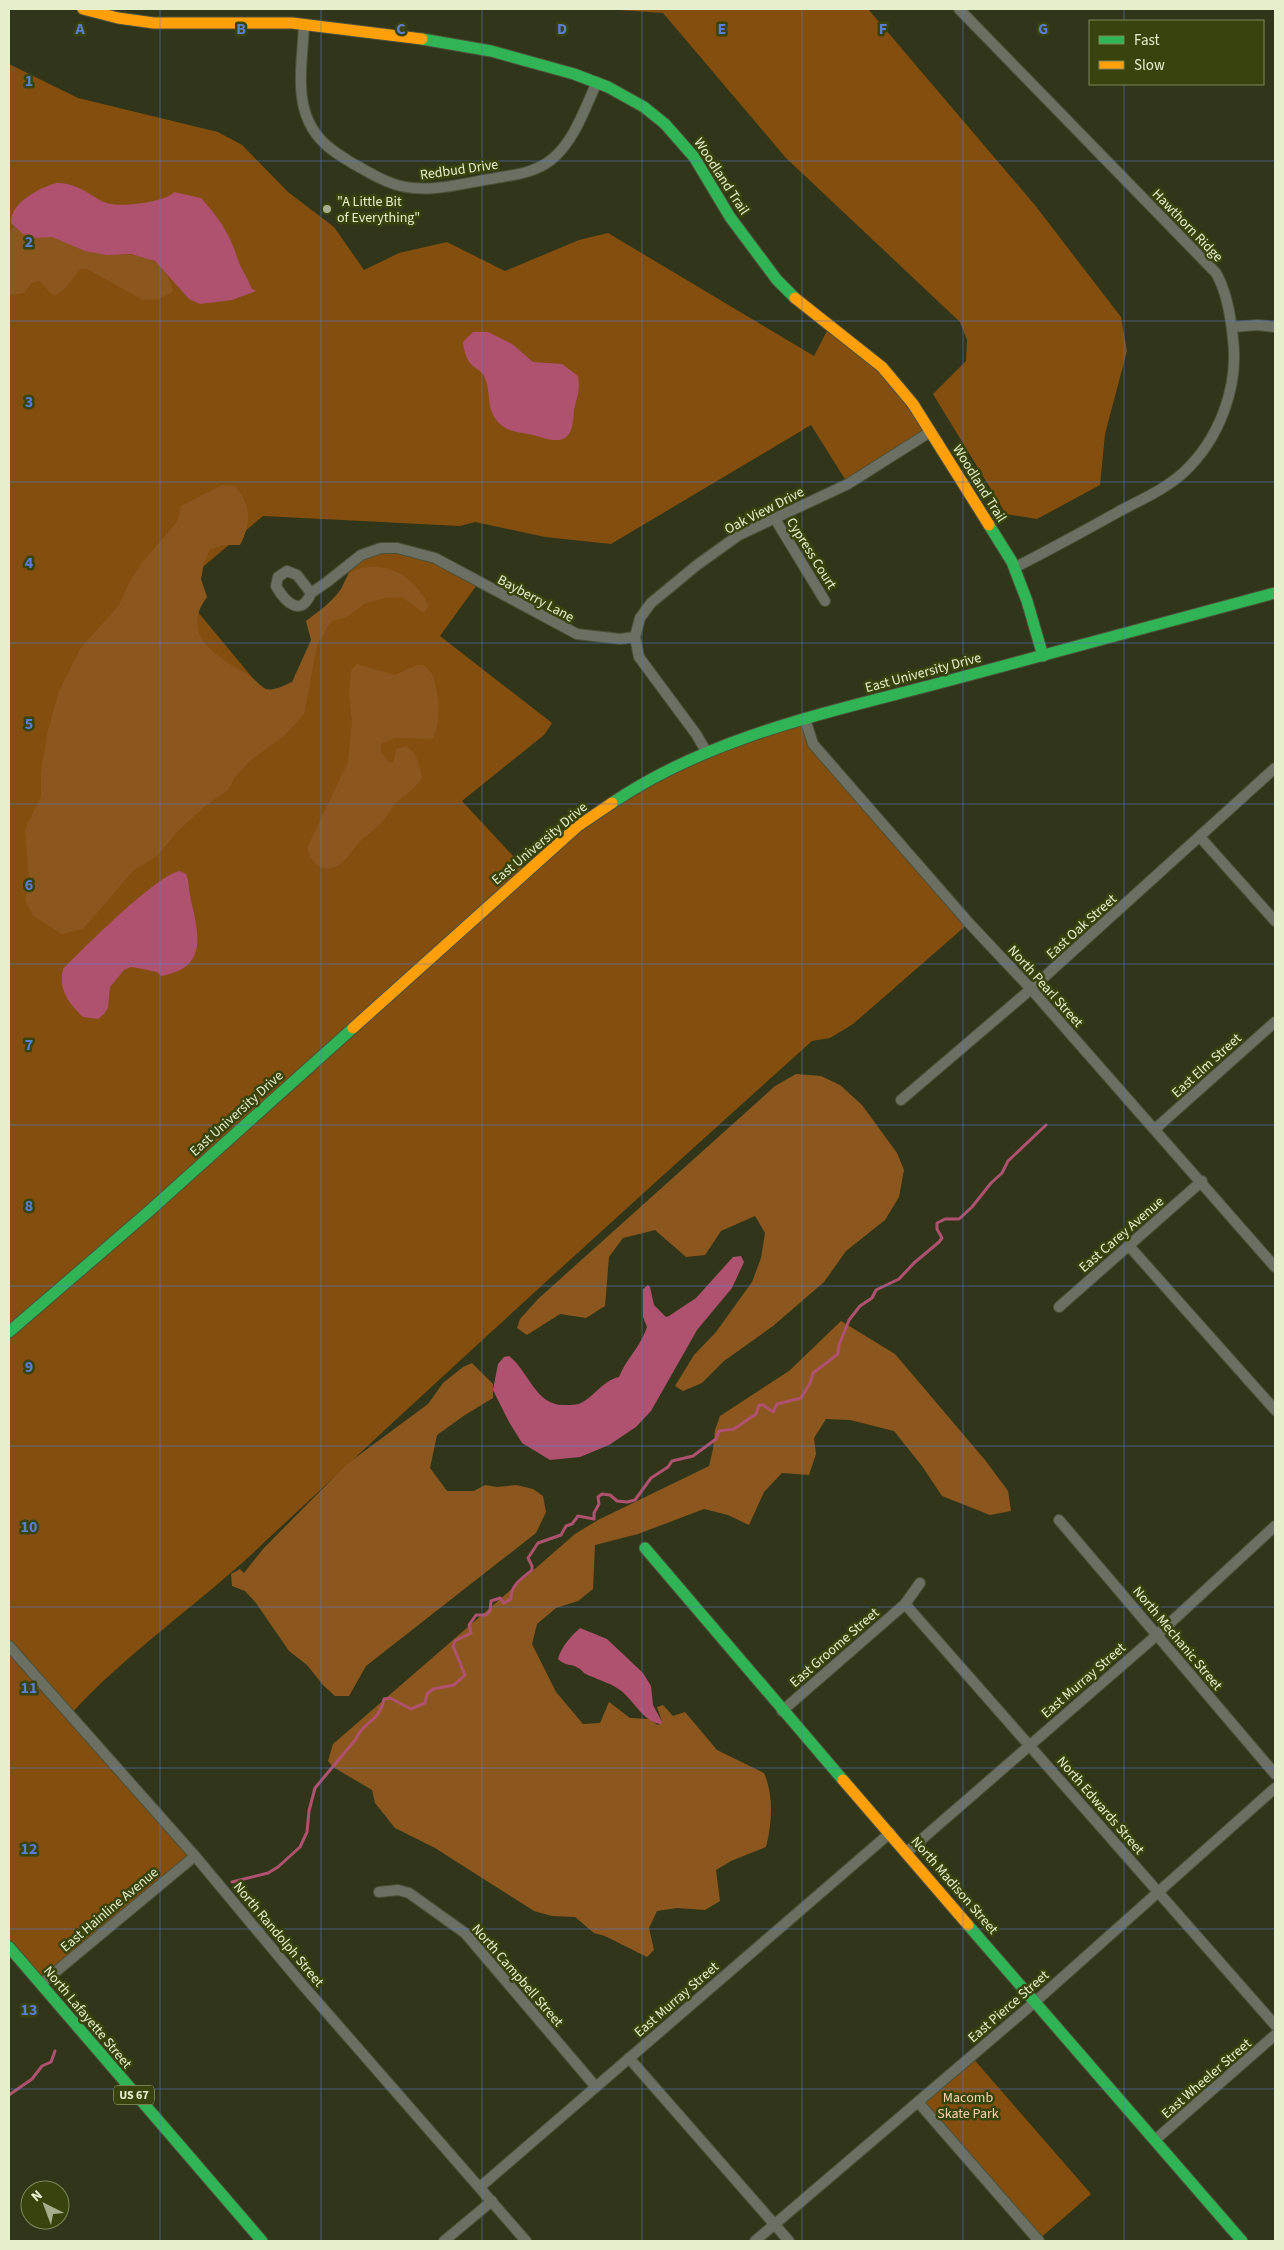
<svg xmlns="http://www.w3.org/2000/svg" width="1284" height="2250" viewBox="0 0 1284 2250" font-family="'Source Sans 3',sans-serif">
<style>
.green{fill:#844e0e}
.forest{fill:#8c571e}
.water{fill:#af5270}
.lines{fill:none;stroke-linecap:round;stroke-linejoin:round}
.stream{stroke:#af5270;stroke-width:3}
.street-casing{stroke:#4c5139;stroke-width:12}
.fast-casing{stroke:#4c5139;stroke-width:13}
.slow-casing{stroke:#4c5139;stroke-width:13}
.street{stroke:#6c7063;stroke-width:10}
.fast{stroke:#30b455;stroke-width:11}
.slow{stroke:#ff9f0a;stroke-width:11}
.grid{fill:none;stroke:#597ed4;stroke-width:1;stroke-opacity:0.55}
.poi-dot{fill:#a6ae8e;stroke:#38430d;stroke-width:2}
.labels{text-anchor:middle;stroke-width:5;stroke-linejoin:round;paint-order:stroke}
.shield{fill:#38430d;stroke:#b1bb93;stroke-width:1}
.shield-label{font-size:12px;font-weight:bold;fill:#e5efcc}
.street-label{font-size:14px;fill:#e5efcc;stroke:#38430d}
.poi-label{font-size:14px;fill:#e5efcc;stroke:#38430d;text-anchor:start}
.park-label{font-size:14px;fill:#fdd2b0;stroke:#38430d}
.grid-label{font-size:16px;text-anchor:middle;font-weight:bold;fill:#597ed4;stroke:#38430d;stroke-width:5;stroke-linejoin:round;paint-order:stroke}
</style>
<rect width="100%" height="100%" fill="#31361a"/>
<!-- green -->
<g class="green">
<path d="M604,9H868L1034,204L1121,317L1127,351L1105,434L1100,485L1037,519L1006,514L933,394L966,361L967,340L960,322L786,158L663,13Z"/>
<path d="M9,64L78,98L218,132L242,145L288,192L334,227L364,270L399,253L447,242L505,271L579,240L608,233L814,356L829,327L857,346L930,432L848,484L811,425L611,544L545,537L475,522L460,526L263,516L178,588L275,705L304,685L320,631L345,593L350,562L397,548L428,555L479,582L440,636L552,723L544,735L462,801L527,871L648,780L805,719L809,736L969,923L853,1024L830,1038L812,1041C624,1210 438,1379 254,1552C194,1608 125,1654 70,1715L195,1856L41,1984L9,1947Z"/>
<path d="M971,2056L1091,2194L1038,2240L918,2102Z"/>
</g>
<!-- forest -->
<g class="forest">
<path d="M14,226C21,233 31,238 41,238C45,238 48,236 52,237C64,240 73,247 84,250C121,261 158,241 173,290L171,293L158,299L143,300L87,269H81C69,280 69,289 54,296L39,281L31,283L25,293L9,295V232Z"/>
<path d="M222,485L235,486C251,506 252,522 240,545H224L210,549L204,563L201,579L207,597C177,638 222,659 251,677C256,680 261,687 266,689C275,691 285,685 292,682L311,640L306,621C319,611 332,602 341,589C344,584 346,576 351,572C358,568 366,567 374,567C400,567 416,583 429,605L424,613L402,597L385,598L364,604L347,617L333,621L328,626L317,646L304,714L284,736L251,760L235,777L228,790L205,806L178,831L157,856L133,871L83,929L62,934L33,916L25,900L29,878L25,829L41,797V772L48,730L59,691L80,649L119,605L130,581L145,559L177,522L181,506Z"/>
<path d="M357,664L395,675L417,665H424C426,668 430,671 432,674C439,690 442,726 432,739L395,738L381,744V752L389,762L393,763L396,749L406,746C418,754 419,765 422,778C413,791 406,793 397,802C391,808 388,815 383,821C375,830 364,836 357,845C350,853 345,863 335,867C319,873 311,861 307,848L348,762L352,722L349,695L351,670Z"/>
<path d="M796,1074L821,1076L840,1085L862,1105L897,1153L904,1170L899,1197L885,1220L846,1251L824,1282L773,1326L724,1361L702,1383L683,1391L675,1386L694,1355L716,1332L752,1282L761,1258L765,1233L755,1216L721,1231L705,1255L686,1257L655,1230L623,1238L609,1257L605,1306L586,1318L560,1314L527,1335L517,1328L520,1319L538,1299L775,1086Z"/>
<path d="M841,1321L895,1354L985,1460L1008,1491L1011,1511L990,1515L942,1496L922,1466L894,1431L850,1420L826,1419L814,1438L816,1454L809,1475L782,1473L764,1492L749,1525L728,1515L704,1509L638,1534L595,1545L593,1589L578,1601L556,1608L537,1624L532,1644L556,1692L583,1724L600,1723L609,1702L630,1718L649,1719L658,1725L662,1722L657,1707L663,1705L673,1716L685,1712L717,1750L764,1773C774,1796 772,1823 766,1847L731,1861L716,1870L720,1901L705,1910L677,1908L657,1911L649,1928L654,1950L647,1957L605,1936L594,1933L575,1917L552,1916L534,1911L435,1848L395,1828L375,1803L372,1790L333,1767L328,1761L333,1744L575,1534L598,1520L709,1466L713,1449L715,1430L720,1416L789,1371Z"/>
<path d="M472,1363L493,1384V1398L465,1415L437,1435L430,1468L447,1491H474L485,1485L497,1487L516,1485L533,1489L543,1496L546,1512L536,1533L366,1666L349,1696H335L323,1685L307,1665L289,1651L256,1603L245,1591L232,1586L231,1574L240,1569L244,1573L263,1549L347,1464L428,1404L443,1383L463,1367Z"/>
</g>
<!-- water -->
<g class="water">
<path d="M57,183C82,184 88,196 107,203C119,208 167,202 174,192L201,198C219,218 230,234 238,260C241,270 248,277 251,288L256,291L232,300L200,304L189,299L155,261L131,254L107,255L85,251L52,237L35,238L23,234L11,223C10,203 40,187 57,183Z"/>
<path d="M473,332H488L512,344L533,362L562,364L578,376C580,390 578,393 575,406C573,411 574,416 573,421C570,448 551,440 533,435C520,432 508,433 498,422C485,407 492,393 484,376C481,371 477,369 473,366C467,362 463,348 463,342Z"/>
<path d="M180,871L186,874L188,880C189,886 189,891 190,896C198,932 210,968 161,976L157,972L138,968L131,967L124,970L110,987L108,1008L104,1014L98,1019L83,1017C68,1003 58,989 63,969C83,949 156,875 180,871Z"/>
<path d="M741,1256L744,1262L732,1288L697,1330L651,1411L636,1427L609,1445L580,1457L550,1460L522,1443L509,1422L493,1390L498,1364L504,1357L509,1356C529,1371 535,1406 565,1405C570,1405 577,1405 581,1403C595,1396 602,1381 619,1377C626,1359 641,1346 647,1327L643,1317V1289L648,1285L650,1287L654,1305L666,1317L669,1316L696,1298L733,1257Z"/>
<path d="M580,1628L607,1639L643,1673L651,1686L653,1705L662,1722L661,1724C644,1723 633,1699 620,1690C609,1682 595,1679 584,1673C582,1671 581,1669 578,1668C571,1663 566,1667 558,1659C561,1647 571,1636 580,1628Z"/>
</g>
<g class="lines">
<!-- stream -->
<g class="stream">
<path d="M232,1882L268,1873L278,1867L300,1847L307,1832L309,1811L315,1788L356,1739C363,1721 379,1723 384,1699L390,1698L411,1709L425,1703L427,1694L433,1689L454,1685L465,1675L453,1646L455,1641L471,1633L469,1625L476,1615H486L490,1611L491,1601L500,1598L504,1603L511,1599C510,1585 523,1578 532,1570V1566L528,1558L538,1543L561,1535L566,1526L572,1524L578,1516L594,1519V1513L599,1504L598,1497L602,1494L610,1495L617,1501L627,1502L635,1500L651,1478L668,1467L672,1461L693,1456L716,1439L719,1431L734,1429L756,1414L759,1405H763L773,1412L777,1404L801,1398L810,1383L813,1373L838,1354L839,1345L849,1320L860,1306L872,1298L876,1290L899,1279L914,1263L939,1242L942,1238L937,1229V1223L945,1219H959L972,1207L991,1183L1002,1173L1008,1161L1046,1125"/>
<path d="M9,2095L32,2079L42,2066L51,2062L55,2051"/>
</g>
<!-- street casing -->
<g class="street-casing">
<g id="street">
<path d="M959,9L1216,273C1227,292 1231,318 1233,339C1239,387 1219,440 1183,473C1164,490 1140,500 1118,512C1084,531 1049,550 1014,568"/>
<path d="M304,25C303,55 295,94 309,122C318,142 334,152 352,163C363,169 374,176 386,181C419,196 455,185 490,179C511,175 533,174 551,160C574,142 585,108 597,82"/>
<path d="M1232,327L1258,325L1275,327"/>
<path d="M775,519L825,601"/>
<path d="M287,571L297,575L311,593C301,618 285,602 276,586L278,577Z"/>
<path d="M311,593L327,582L361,555L381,548H397L435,558L577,634L620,639L635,637"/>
<path d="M805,719L813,744L969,923L1031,989L1275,1267"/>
<path d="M706,751L696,734L639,657L635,637L640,618L651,603L697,565L739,535L848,484L930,432"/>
<path d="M1200,837L1275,921"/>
<path d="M901,1100L1031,989L1275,768"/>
<path d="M1155,1129L1275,1022"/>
<path d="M1129,1246L1275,1410"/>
<path d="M1059,1307L1202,1181"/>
<path d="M1059,1520L1275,1774"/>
<path d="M905,1604L1275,2025"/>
<path d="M9,1646L195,1856L301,1983L526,2241"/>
<path d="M782,1711L905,1604L920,1583"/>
<path d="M907,1852L1157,1635L1275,1526"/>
<path d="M379,1892L398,1890L409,1893L465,1933L596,2087"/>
<path d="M41,1984L195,1856"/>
<path d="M629,2058L789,2241"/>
<path d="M918,2102L1039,2241"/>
<path d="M1155,2140L1275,2035"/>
<path d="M480,2187L890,1833"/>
<path d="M444,2241L492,2201"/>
<path d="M755,2241L1036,2001L1275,1788"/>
</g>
</g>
<!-- fast casing -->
<g class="fast-casing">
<g id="fast">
<path d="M422,39L491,51L574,74L608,87L644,107L665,124L694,157L730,217L777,280L795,298"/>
<path d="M989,525L1012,562L1027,601L1043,656"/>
<path d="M612,803C708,738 821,714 932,685C1046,654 1161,624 1275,593"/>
<path d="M9,1332L147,1213L353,1028"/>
<path d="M645,1548L843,1780"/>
<path d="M968,1925L1242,2241"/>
<path d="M9,1947L262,2241"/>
</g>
</g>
<!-- slow casing -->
<g class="slow-casing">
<g id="slow">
<path d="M83,9L118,18L154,23H292L422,39"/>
<path d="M795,298L882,367L913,404L989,525"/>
<path d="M353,1028L578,826L612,803"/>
<path d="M843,1780L968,1925"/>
</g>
</g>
<!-- street -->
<use href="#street" class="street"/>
<!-- fast -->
<use href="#fast" class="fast"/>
<!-- slow -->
<use href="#slow" class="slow"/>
</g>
<!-- grid -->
<path class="grid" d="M160,9V2241M321,9V2241M482,9V2241M642,9V2241M802,9V2241M963,9V2241M1124,9V21M1124,84V2241M9,161H1275M9,321H1275M9,482H1275M9,643H1275M9,804H1275M9,964H1275M9,1125H1275M9,1286H1275M9,1446H1275M9,1607H1275M9,1768H1275M9,1929H1275M9,2089H1275"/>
<!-- markers -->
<circle class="poi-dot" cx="327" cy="209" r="5"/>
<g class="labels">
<!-- shield labels -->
<rect class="shield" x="114" y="2085.5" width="40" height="19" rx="4"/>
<g class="shield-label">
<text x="134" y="2099">US 67</text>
</g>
<!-- street labels -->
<g class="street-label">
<text transform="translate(459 169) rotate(-8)" y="5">Redbud Drive</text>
<text transform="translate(722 176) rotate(57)" y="5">Woodland Trail</text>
<text transform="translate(1188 225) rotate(46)" y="5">Hawthorn Ridge</text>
<text transform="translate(980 483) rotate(58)" y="5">Woodland Trail</text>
<text transform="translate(764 510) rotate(-27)" y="5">Oak View Drive</text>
<text transform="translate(812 553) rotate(58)" y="5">Cypress Court</text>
<text transform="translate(536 598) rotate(28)" y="5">Bayberry Lane</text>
<text transform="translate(923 672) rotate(-15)" y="5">East University Drive</text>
<text transform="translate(539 843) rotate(-40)" y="5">East University Drive</text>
<text transform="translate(1081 926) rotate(-42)" y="5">East Oak Street</text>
<text transform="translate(1046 986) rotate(48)" y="5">North Pearl Street</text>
<text transform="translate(1206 1065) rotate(-42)" y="5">East Elm Street</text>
<text transform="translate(236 1113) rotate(-42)" y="5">East University Drive</text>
<text transform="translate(1121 1234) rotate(-41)" y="5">East Carey Avenue</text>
<text transform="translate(1178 1638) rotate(50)" y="5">North Mechanic Street</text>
<text transform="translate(834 1647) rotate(-41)" y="5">East Groome Street</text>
<text transform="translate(1083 1680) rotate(-41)" y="5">East Murray Street</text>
<text transform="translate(1101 1805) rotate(49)" y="5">North Edwards Street</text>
<text transform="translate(955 1885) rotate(49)" y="5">North Madison Street</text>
<text transform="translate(109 1909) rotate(-40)" y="5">East Hainline Avenue</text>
<text transform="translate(279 1934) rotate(50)" y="5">North Randolph Street</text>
<text transform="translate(518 1975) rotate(49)" y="5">North Campbell Street</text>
<text transform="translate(676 1999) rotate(-41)" y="5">East Murray Street</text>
<text transform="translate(1008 2006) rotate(-41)" y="5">East Pierce Street</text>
<text transform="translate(88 2017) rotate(50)" y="5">North Lafayette Street</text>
<text transform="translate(1206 2078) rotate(-41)" y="5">East Wheeler Street</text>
</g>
<!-- poi labels -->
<g class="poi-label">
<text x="337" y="206">"A Little Bit<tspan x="337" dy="16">of Everything"</tspan></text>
</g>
<!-- park labels -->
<g class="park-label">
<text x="968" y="2102">Macomb<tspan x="968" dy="16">Skate Park</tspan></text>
</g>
</g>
<g class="grid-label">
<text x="80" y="34">A</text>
<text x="241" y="34">B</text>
<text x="401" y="34">C</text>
<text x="562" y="34">D</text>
<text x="722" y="34">E</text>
<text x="883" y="34">F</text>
<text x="1043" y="34">G</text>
<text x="29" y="86">1</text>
<text x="29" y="247">2</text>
<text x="29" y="407">3</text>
<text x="29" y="568">4</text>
<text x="29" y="729">5</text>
<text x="29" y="890">6</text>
<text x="29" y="1050">7</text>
<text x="29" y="1211">8</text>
<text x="29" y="1372">9</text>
<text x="29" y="1532">10</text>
<text x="29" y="1693">11</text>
<text x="29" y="1854">12</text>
<text x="29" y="2015">13</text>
</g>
<!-- border -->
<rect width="1284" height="2250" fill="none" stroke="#e5efcc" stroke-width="20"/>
<!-- legend -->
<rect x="1089" y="20" width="175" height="65" fill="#38430d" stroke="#7d8859"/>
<rect x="1099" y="36" width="25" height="8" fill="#30b455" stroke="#7d8859"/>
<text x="1134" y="45" font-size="15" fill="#e5efcc">Fast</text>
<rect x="1099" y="61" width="25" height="8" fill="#ff9f0a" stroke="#7d8859"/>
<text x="1134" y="70" font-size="15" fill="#e5efcc">Slow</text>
<!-- north arrow -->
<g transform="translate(45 2205) rotate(318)"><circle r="24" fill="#38430d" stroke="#7d8859"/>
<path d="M0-4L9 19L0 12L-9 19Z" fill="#a6ae8e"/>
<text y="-8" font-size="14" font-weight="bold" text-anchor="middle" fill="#e5efcc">N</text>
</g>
</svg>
